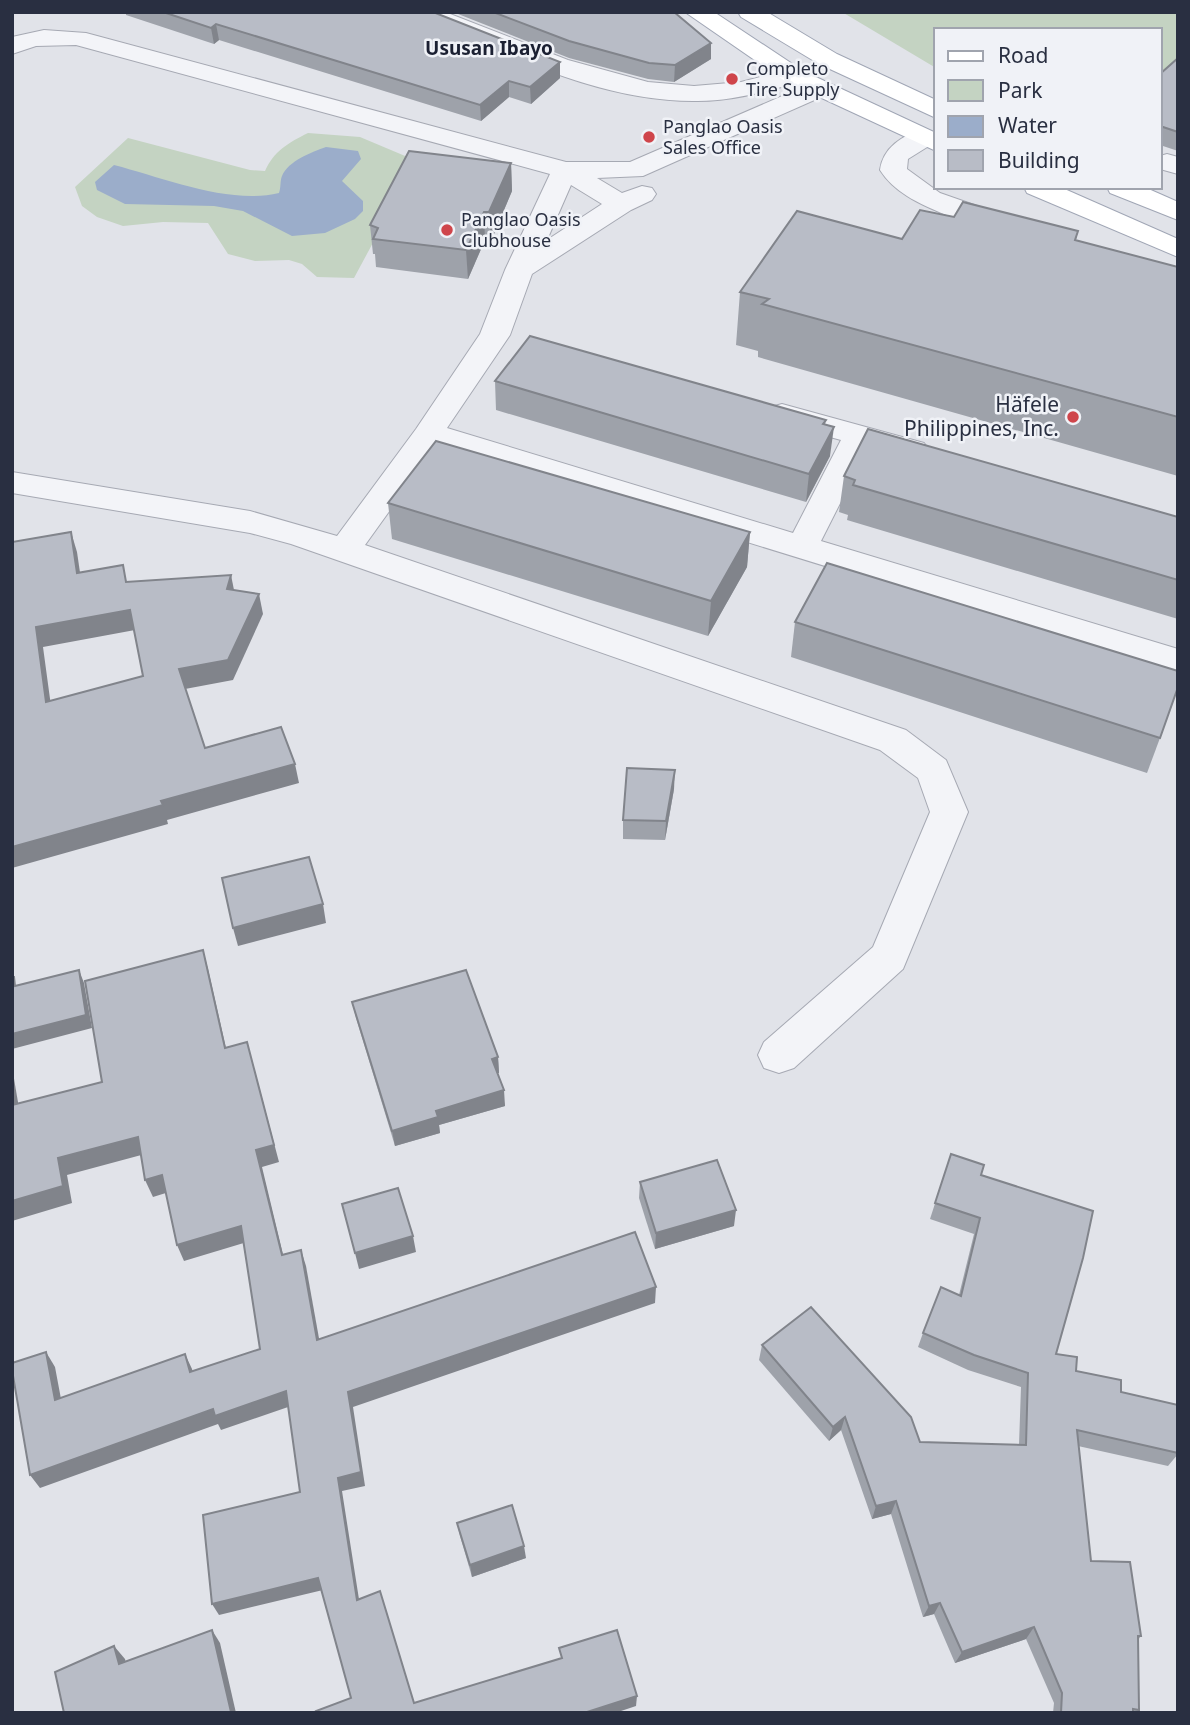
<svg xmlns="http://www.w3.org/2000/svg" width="1190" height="1725" viewBox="0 0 1190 1725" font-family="'Noto Sans',sans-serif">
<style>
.green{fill:#c4d3c2}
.water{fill:#9badca}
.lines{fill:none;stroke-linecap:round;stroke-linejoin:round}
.minor-casing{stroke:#a6a9b3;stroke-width:2}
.major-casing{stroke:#a0a6b5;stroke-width:2}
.minor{fill:#f3f4f8;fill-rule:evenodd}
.major{fill:#fff;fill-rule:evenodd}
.wall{fill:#9ea2aa}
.shaded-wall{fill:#81848b}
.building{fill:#b8bcc6;stroke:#81848b;stroke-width:2;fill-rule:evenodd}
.poi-dot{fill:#cf454b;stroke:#f0f2f7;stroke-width:2.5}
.labels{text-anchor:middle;stroke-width:5;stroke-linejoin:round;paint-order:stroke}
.far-poi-label{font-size:18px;fill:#292f41;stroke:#f0f2f7;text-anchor:start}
.far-neighbourhood-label{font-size:19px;font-weight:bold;fill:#1b2032;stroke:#f0f2f7}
.poi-label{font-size:21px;fill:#292f41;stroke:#f0f2f7;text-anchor:end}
</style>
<rect width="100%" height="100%" fill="#e1e3e9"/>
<!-- green -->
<g class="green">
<path d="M842,12H1178V63L1160,77V30H936V68Z"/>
<path d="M308,133L360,137L417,161L354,278L317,277L302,264L289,260L255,261L228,254L208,223L163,222L123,226L97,217L82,206L75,187L128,138L250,170L265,171C274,151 288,143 308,133Z"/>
</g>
<!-- water -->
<path class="water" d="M326,147L358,151L361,159L342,181L363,201V211L355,219L325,233L292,236L243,211L214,206L125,204L97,190L95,182L114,165C164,178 229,205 279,193C281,188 280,180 282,176C288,161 312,152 326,147Z"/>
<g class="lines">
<!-- minor casing -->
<g class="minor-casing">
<g id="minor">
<path d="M410,12H445L568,60L648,82L694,86L741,82L794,68L803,71L807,76L803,81C767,91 731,102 693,101C595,101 503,51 413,17Z"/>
<path d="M44,30L86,33L566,162H630L810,84L819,81L828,84L832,89L828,94L643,176L597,178L622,193L642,186L652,188L656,194L652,200L631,210L532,274L510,335L447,428L793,533L841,440L771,421L767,414L771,407L782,404L924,443L929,450L924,457L913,460L868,448L821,541L1178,649V675L436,446L365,545L906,730L946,760L968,812L903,969L794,1068L779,1073L764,1068L758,1055L764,1042L873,947L930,812L918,778L880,750L291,544L250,533L12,493V472L250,511L337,536L416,429L480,334L505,270L550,174L76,45L36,46L12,54V37ZM571,185L602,204L547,240Z"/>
<path d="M923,130L932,132L936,138L932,144L908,159L907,169L940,193L1020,221L1024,227L1020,233C998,238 927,209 907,196C896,189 887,181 880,170C883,148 902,135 923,130Z"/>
<path d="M1167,154L1178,157V174L1160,169V156Z"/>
</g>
</g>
<!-- major casing -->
<g class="major-casing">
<g id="major">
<path d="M685,12H714L803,71L936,133V151L785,81Z"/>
<path d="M738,12H767L837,54L936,100V118L819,64L741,17Z"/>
<path d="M1024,187H1060L1178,239V257L1027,193Z"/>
<path d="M1107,187H1144L1178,202V220L1110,193Z"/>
</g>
</g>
<!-- minor -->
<use href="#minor" class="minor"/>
<!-- major -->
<use href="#major" class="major"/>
</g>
<!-- wall -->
<g class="wall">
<path d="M126,12H433L560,78L531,104L509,97L481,121L219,40L214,44L126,15Z"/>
<path d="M453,12H674L711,59L674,82L648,79L569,58Z"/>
<path d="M1178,58V151L1160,145V74Z"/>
<path d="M511,163L512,191L491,241L485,240L468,279L376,267L375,254H373L370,225Z"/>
<path d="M954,217L1078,231L1076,240L1178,267V476L758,357V351L736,345L740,292L902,239Z"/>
<path d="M495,381L826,420L825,425L830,456L806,502L496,410Z"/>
<path d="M844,476L1178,517V619L847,520L848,515L839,512Z"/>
<path d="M388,503L750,532L747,567L708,636L392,539Z"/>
<path d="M795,622L1160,738L1147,773L791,657Z"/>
<path d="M674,789L665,840L623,839V820Z"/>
<path d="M352,1002L498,1057L499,1073H497L505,1106L439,1125L440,1133L395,1146L356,1018Z"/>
<path d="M951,1154L981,1175L1056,1354L1076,1371L1121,1392L1178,1405V1454L1168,1466L1078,1446L1091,1561L1141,1636L1138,1640L1139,1710L1136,1713H1053L1054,1703L1026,1639L955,1663L934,1614L923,1617L891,1514L872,1519L841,1430L829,1441L759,1360L762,1345L920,1442L1019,1445L1021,1387L968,1370L918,1347L923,1333L959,1295L974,1234L930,1219Z"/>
<path d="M640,1182L734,1226L655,1249L639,1198Z"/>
<path d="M457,1523L526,1558L472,1577L460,1536Z"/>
</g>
<!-- shaded-wall -->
<g class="shaded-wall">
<path d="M216,24L219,40L214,44L211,28Z"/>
<path d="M711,43V59L674,82L675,65Z"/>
<path d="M560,62V78L531,104L530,87Z"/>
<path d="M509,81V97L481,121L480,105Z"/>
<path d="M511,163L512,191L491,241L489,212Z"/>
<path d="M484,212L485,240L468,279L466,250Z"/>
<path d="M834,427L830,456L806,502L809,474Z"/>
<path d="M71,532L77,552L83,593L77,573Z"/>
<path d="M750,532L747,567L708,636L711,601Z"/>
<path d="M231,575L235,595L227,589Z"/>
<path d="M259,594L263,614L233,680L185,689L179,669Z"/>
<path d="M130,610L135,630L43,647L53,721L46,702L36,627Z"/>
<path d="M295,764L299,783L167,820L168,824L12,868V847L161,801Z"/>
<path d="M675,770L674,789L665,840L666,821Z"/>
<path d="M323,904L326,923L238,946L233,928Z"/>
<path d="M203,950L208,969L230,1066L225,1048Z"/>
<path d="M79,970L84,983L92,1028L12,1049V1034Z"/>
<path d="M498,1057L499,1073L493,1074L492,1059Z"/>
<path d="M252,1060L279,1162L262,1167L287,1271L282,1255L256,1150Z"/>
<path d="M12,1067L19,1108L12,1110Z"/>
<path d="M504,1090L505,1106L439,1125L440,1133L395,1146L392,1131L436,1111Z"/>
<path d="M138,1137L145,1154L67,1175L72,1203L12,1221V1201L58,1158Z"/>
<path d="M162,1175L169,1192L153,1197L145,1180Z"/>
<path d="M736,1210L734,1226L655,1249L656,1233Z"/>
<path d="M241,1226L247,1242L184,1261L177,1245Z"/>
<path d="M413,1236L416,1252L359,1269L355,1253Z"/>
<path d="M301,1250L306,1266L322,1355L317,1340Z"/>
<path d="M656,1287L655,1303L353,1407L365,1486L342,1491L361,1612L357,1600L338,1478L348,1392Z"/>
<path d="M46,1352L55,1367L64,1415L55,1400Z"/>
<path d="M185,1354L192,1369L197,1387L190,1372Z"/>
<path d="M286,1391L291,1406L221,1430L218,1424L40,1488L30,1475L213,1409Z"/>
<path d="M845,1417L841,1430L829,1441L833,1427Z"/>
<path d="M896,1501L891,1514L872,1519L876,1506Z"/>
<path d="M524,1546L526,1558L472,1577L470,1565Z"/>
<path d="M318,1578L323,1590L219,1615L212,1604Z"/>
<path d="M940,1603L934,1614L923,1617L929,1606Z"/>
<path d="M1034,1627L1026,1639L955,1663L962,1652Z"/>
<path d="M212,1630L220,1643L236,1713H229Z"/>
<path d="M114,1646L125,1659L129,1677L119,1664Z"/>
<path d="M637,1696L636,1706L615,1713H584Z"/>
</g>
<!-- building -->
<g class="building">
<path d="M163,12H433L560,62L530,87L509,81L480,105L216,24L211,28Z"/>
<path d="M493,12H674L711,43L675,65L649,63L569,41Z"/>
<path d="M1178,58V132L1160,126V74Z"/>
<path d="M409,151L511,163L489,212H484L466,250L373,239L378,228L370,225Z"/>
<path d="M963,202L1078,231L1075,240L1178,267V417L762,304L769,299L740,292L797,211L902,239L920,210L954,217Z"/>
<path d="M530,336L826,420L823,424L834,427L809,474L495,381Z"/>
<path d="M868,429L1178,517V580L853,485L855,480L844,476Z"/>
<path d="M436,441L750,532L711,601L388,503Z"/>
<path d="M71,532L77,573L123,565L126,582L231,575L227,589L259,594L228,660L179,669L205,748L281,727L295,764L161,801L163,805L12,847V542ZM130,610L143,676L46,702L36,627Z"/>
<path d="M827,563L1178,671V687L1160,738L795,622Z"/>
<path d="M627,768L675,770L666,821L623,820Z"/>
<path d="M309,857L323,904L233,928L222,878Z"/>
<path d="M203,950L225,1048L247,1042L274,1145L256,1150L282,1255L301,1250L317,1340L635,1232L656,1287L348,1392L361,1472L338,1478L357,1600L380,1591L414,1703L562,1658L559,1648L617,1630L637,1696L584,1713H317L316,1711L351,1698L318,1578L212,1604L203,1515L300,1492L286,1391L215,1416L213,1409L30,1475L12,1370V1363L46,1352L55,1400L185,1354L190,1372L260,1349L241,1226L177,1245L162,1175L145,1180L138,1137L58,1158L63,1186L12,1201V1105L102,1082L85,981Z"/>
<path d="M79,970L86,1015L12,1034V977H14L15,986Z"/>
<path d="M466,970L498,1057L492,1059L504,1090L436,1111L438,1117L392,1131L352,1002Z"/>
<path d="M951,1154L984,1165L981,1175L1093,1211L1083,1258L1056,1354L1077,1357L1076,1371L1121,1380V1392L1178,1405V1453L1077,1430L1091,1561L1130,1562L1141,1636H1138L1139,1710L1133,1709V1713H1061L1062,1693L1034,1627L962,1652L940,1603L929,1606L896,1501L876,1506L845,1417L833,1427L762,1345L811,1307L911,1417L920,1442L1026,1445L1028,1373L974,1355L923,1333L941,1287L961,1296L980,1218L935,1203Z"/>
<path d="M717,1160L736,1210L656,1233L640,1182Z"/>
<path d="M398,1188L413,1236L355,1253L342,1204Z"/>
<path d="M512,1505L524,1546L470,1565L457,1523Z"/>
<path d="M212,1630L231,1712L64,1713L55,1672L114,1646L119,1664Z"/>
</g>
<!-- markers -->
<g class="poi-dot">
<circle cx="732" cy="79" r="7"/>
<circle cx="649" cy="137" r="7"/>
<circle cx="447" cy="230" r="7"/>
<circle cx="1073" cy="417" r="7"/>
</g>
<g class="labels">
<!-- far-poi labels -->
<g class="far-poi-label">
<text x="746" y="75">Completo<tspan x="746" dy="21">Tire Supply</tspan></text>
<text x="663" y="133">Panglao Oasis<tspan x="663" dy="21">Sales Office</tspan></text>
<text x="461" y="226">Panglao Oasis<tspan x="461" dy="21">Clubhouse</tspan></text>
</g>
<!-- far-neighbourhood labels -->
<g class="far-neighbourhood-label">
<text x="489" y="55">Ususan Ibayo</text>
</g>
<!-- poi labels -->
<g class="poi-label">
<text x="1059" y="412">Häfele<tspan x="1059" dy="24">Philippines, Inc.</tspan></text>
</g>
</g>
<!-- border -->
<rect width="1190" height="1725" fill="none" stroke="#292f41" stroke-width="28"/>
<!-- legend -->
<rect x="934" y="28" width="228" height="161" fill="#f0f2f7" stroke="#a0a4ae" stroke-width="2"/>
<rect x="948" y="51" width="35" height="10" fill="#ffffff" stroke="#a0a4ae" stroke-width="2"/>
<text x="998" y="63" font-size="21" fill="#292f41">Road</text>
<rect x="948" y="80" width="35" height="21" fill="#c4d3c2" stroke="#a0a4ae" stroke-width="2"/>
<text x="998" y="98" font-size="21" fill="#292f41">Park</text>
<rect x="948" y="116" width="35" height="21" fill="#9badca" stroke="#a0a4ae" stroke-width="2"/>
<text x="998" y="133" font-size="21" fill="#292f41">Water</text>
<rect x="948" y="150" width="35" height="21" fill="#b8bcc6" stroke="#a0a4ae" stroke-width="2"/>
<text x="998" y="168" font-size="21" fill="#292f41">Building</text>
</svg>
